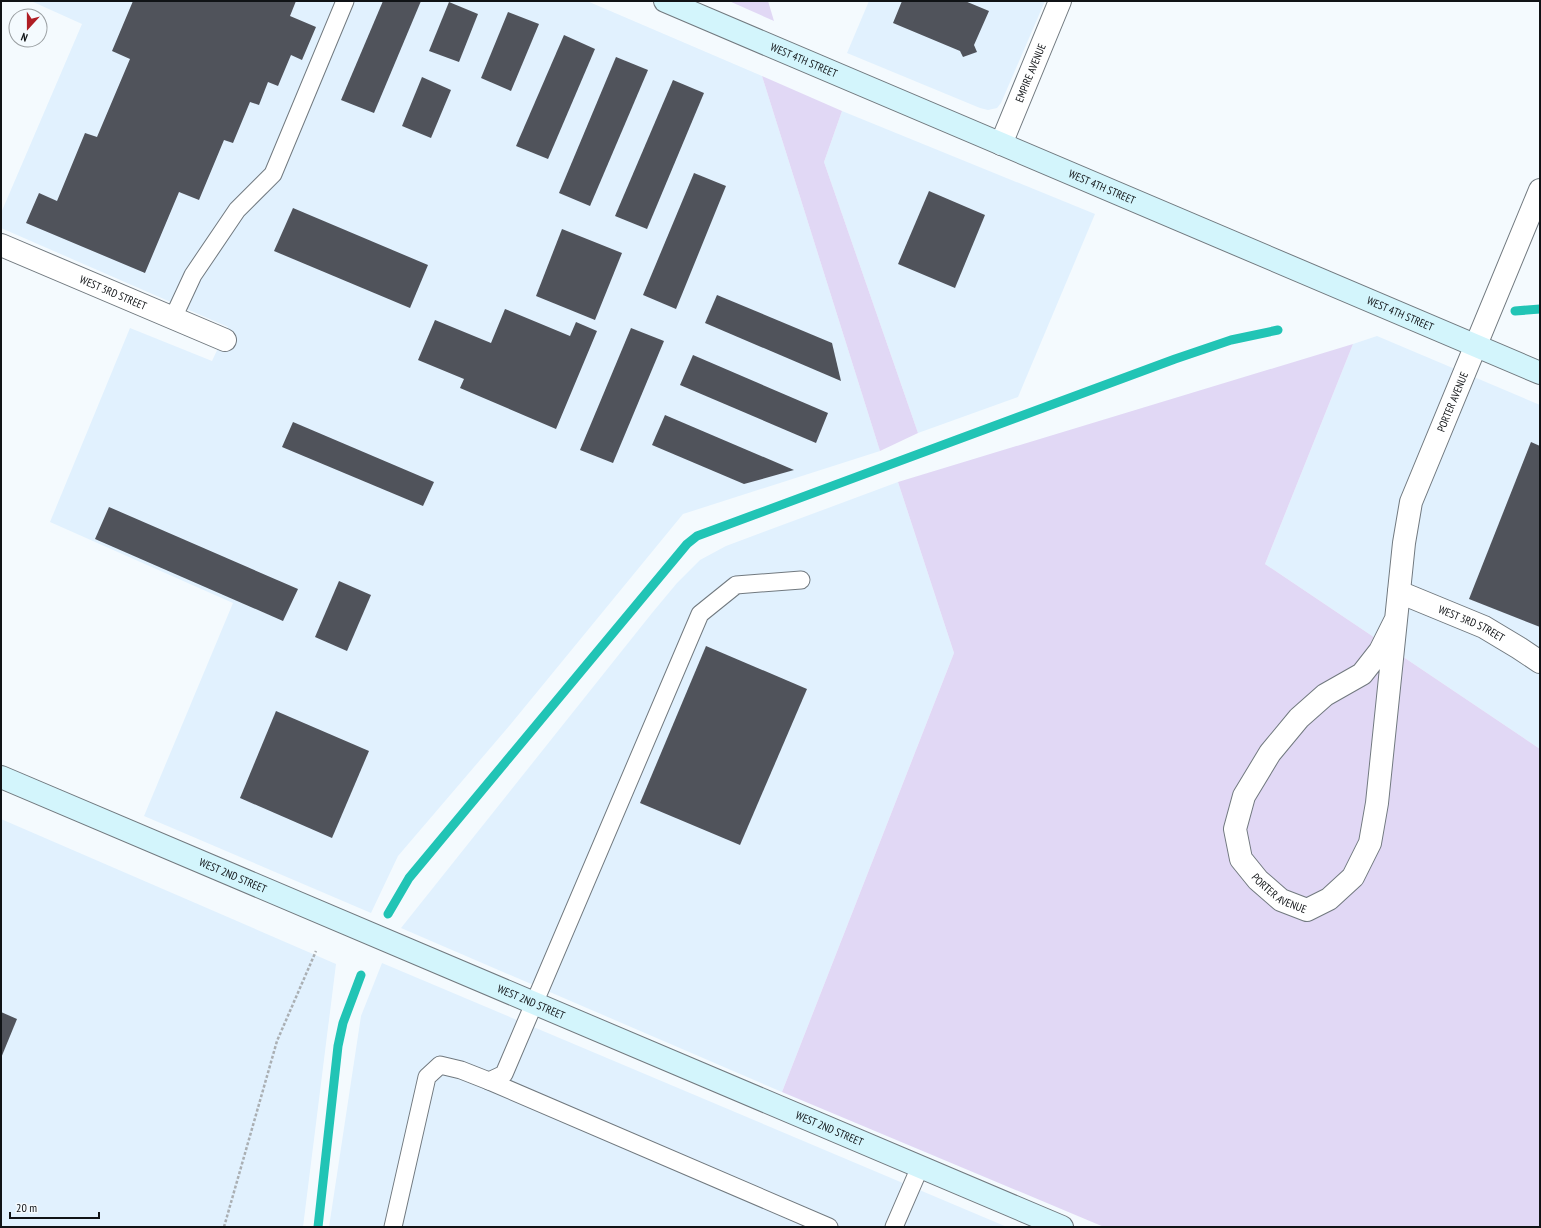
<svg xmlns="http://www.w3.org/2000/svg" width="1541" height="1228" viewBox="0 0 1541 1228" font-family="'PT Sans Narrow',sans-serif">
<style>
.built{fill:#e1f1fe}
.green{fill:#e1d8f5}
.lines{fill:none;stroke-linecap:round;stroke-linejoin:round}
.stream{stroke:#21c4b5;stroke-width:9}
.building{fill:#50535b}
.lane-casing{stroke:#71797f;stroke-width:19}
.street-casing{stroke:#71797f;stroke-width:24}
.secondary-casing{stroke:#71797f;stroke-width:24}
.path{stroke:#aaafb3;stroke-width:2.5;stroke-dasharray:3 2;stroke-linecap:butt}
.lane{stroke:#fff;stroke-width:17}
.street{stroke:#fff;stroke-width:22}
.secondary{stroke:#d3f5fc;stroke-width:22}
.labels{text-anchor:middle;stroke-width:4;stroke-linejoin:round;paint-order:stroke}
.street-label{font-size:11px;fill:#101316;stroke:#f4fafe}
</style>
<rect width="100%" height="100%" fill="#f4fafe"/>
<!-- built -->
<g class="built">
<path d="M31,1H587L762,76L880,451L683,514L510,725L398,856L371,913L144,816L233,603L50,522L130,328L212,361L228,327L1,228V213L82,24Z"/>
<path d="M869,1H1045L1001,103L997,108L988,110L980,108L847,53Z"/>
<path d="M842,111L1095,214L1018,397L918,433L824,162Z"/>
<path d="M1377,336L1540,405V749L1265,564L1353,344Z"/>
<path d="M898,482L954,653L782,1092L401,928L652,613L677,583L700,560L726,546Z"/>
<path d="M1,819L336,964L303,1227H1Z"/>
<path d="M382,963L1007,1227H329L361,1016Z"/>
</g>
<!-- green -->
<g class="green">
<path d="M729,1H768L774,21Z"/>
<path d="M762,76L842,111L824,162L918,433L880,451Z"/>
<path d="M1353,344L1265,564L1540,749V1227H1104L782,1092L954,653L898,482Z"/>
</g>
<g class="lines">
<!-- stream -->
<g class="stream">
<path d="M1515,311L1540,309"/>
<path d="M388,914L409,878L687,544L697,536L1175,359L1231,340L1278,330"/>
<path d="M318,1227L338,1046L343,1023L361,975"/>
</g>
</g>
<!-- building -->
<g class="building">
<path d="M133,1H296L290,16L316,27L302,60L291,55L278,86L268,82L259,105L250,102L233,143L224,140L199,200L179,192L145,273L26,223L39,193L57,201L85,133L97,137L130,59L112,51Z"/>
<path d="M383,1H421L374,113L341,100Z"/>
<path d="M902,1H965L989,11L974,45L977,52L963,57L960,51L893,23Z"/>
<path d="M449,2L478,14L459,62L429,51Z"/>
<path d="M508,12L539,24L511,91L481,78Z"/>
<path d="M564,35L595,49L548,159L516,146Z"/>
<path d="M616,57L648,70L590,206L559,193Z"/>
<path d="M422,77L451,90L431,138L402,126Z"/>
<path d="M673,80L704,93L647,229L615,216Z"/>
<path d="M694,173L726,186L676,309L643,295Z"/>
<path d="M929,191L985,215L955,288L898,264Z"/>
<path d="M293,208L428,265L410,308L274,251Z"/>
<path d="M562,229L622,253L595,320L536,296Z"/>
<path d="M717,295L832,343L841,381L705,323Z"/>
<path d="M505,309L570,336L576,322L597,331L556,429L460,388L464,379L418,360L435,320L491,343Z"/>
<path d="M631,328L664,341L613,463L580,450Z"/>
<path d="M693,355L828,413L816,443L680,385Z"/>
<path d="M665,415L794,470L744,484L652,445Z"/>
<path d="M293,422L434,482L423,506L282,447Z"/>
<path d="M1531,442L1540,446V627L1469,599Z"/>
<path d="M109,507L298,589L283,621L95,539Z"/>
<path d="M339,581L371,595L347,651L315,637Z"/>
<path d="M706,646L807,689L740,845L640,803Z"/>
<path d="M276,711L369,751L332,838L240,798Z"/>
<path d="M1,1012L17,1019L1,1058Z"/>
</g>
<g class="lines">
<!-- lane casing -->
<g class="lane-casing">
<g id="lane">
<path d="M173,318L193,275L237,210L273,174L345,1"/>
<path d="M489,1081L829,1227"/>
<path d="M393,1227L427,1077L440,1065L461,1070L489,1081L504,1074L700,614L736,585L801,580"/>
<path d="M894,1227L920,1167"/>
</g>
</g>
<!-- street casing -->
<g class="street-casing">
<g id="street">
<path id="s1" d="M1001,144L1060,1"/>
<path id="s2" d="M1,245L225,340"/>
<path id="s3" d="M1399,592L1484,627L1519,648L1540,662"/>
<path id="s4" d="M1395,621L1380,651L1362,674L1325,695L1299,718L1270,753L1244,796L1235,829L1241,859L1258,880L1281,900L1307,910L1329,899L1353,877L1370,843L1377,803L1404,543L1411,502L1540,190"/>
</g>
</g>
<!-- secondary casing -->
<g class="secondary-casing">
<g id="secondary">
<path id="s5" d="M665,1L1540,373"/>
<path id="s6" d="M1,777L1062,1227"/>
</g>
</g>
<!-- path -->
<path class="path" d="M224,1227L277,1041L316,951"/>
<!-- lane -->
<use href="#lane" class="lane"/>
<!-- street -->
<use href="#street" class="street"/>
<!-- secondary -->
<use href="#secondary" class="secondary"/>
</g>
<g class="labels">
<!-- street labels -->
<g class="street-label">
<text dy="4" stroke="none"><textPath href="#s5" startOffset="151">WEST 4TH STREET</textPath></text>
<text dy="4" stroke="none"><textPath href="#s1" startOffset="77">EMPIRE AVENUE</textPath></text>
<text dy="4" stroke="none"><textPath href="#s5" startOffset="475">WEST 4TH STREET</textPath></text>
<text dy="4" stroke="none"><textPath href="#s2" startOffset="122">WEST 3RD STREET</textPath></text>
<text dy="4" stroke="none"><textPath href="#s5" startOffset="799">WEST 4TH STREET</textPath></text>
<text dy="4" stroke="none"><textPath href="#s4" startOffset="933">PORTER AVENUE</textPath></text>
<text dy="4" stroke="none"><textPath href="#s3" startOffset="79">WEST 3RD STREET</textPath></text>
<text dy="4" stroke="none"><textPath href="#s6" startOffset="252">WEST 2ND STREET</textPath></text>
<text dy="4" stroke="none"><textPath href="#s4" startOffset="353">PORTER AVENUE</textPath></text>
<text dy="4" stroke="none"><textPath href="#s6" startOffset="576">WEST 2ND STREET</textPath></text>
<text dy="4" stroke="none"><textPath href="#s6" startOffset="900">WEST 2ND STREET</textPath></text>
</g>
</g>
<!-- border -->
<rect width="1541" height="1228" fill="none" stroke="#101316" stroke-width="4"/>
<!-- north arrow -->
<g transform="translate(28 28) rotate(201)"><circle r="19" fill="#f4fafe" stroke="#999ea1"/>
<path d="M0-3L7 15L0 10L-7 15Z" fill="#af1d24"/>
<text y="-6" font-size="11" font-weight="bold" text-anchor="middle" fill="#101316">N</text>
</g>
<!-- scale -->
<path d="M10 1212v6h89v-6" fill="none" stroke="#101316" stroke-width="2"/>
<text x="16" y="1212" font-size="12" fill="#101316" stroke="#f4fafe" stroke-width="3" paint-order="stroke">20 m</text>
</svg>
